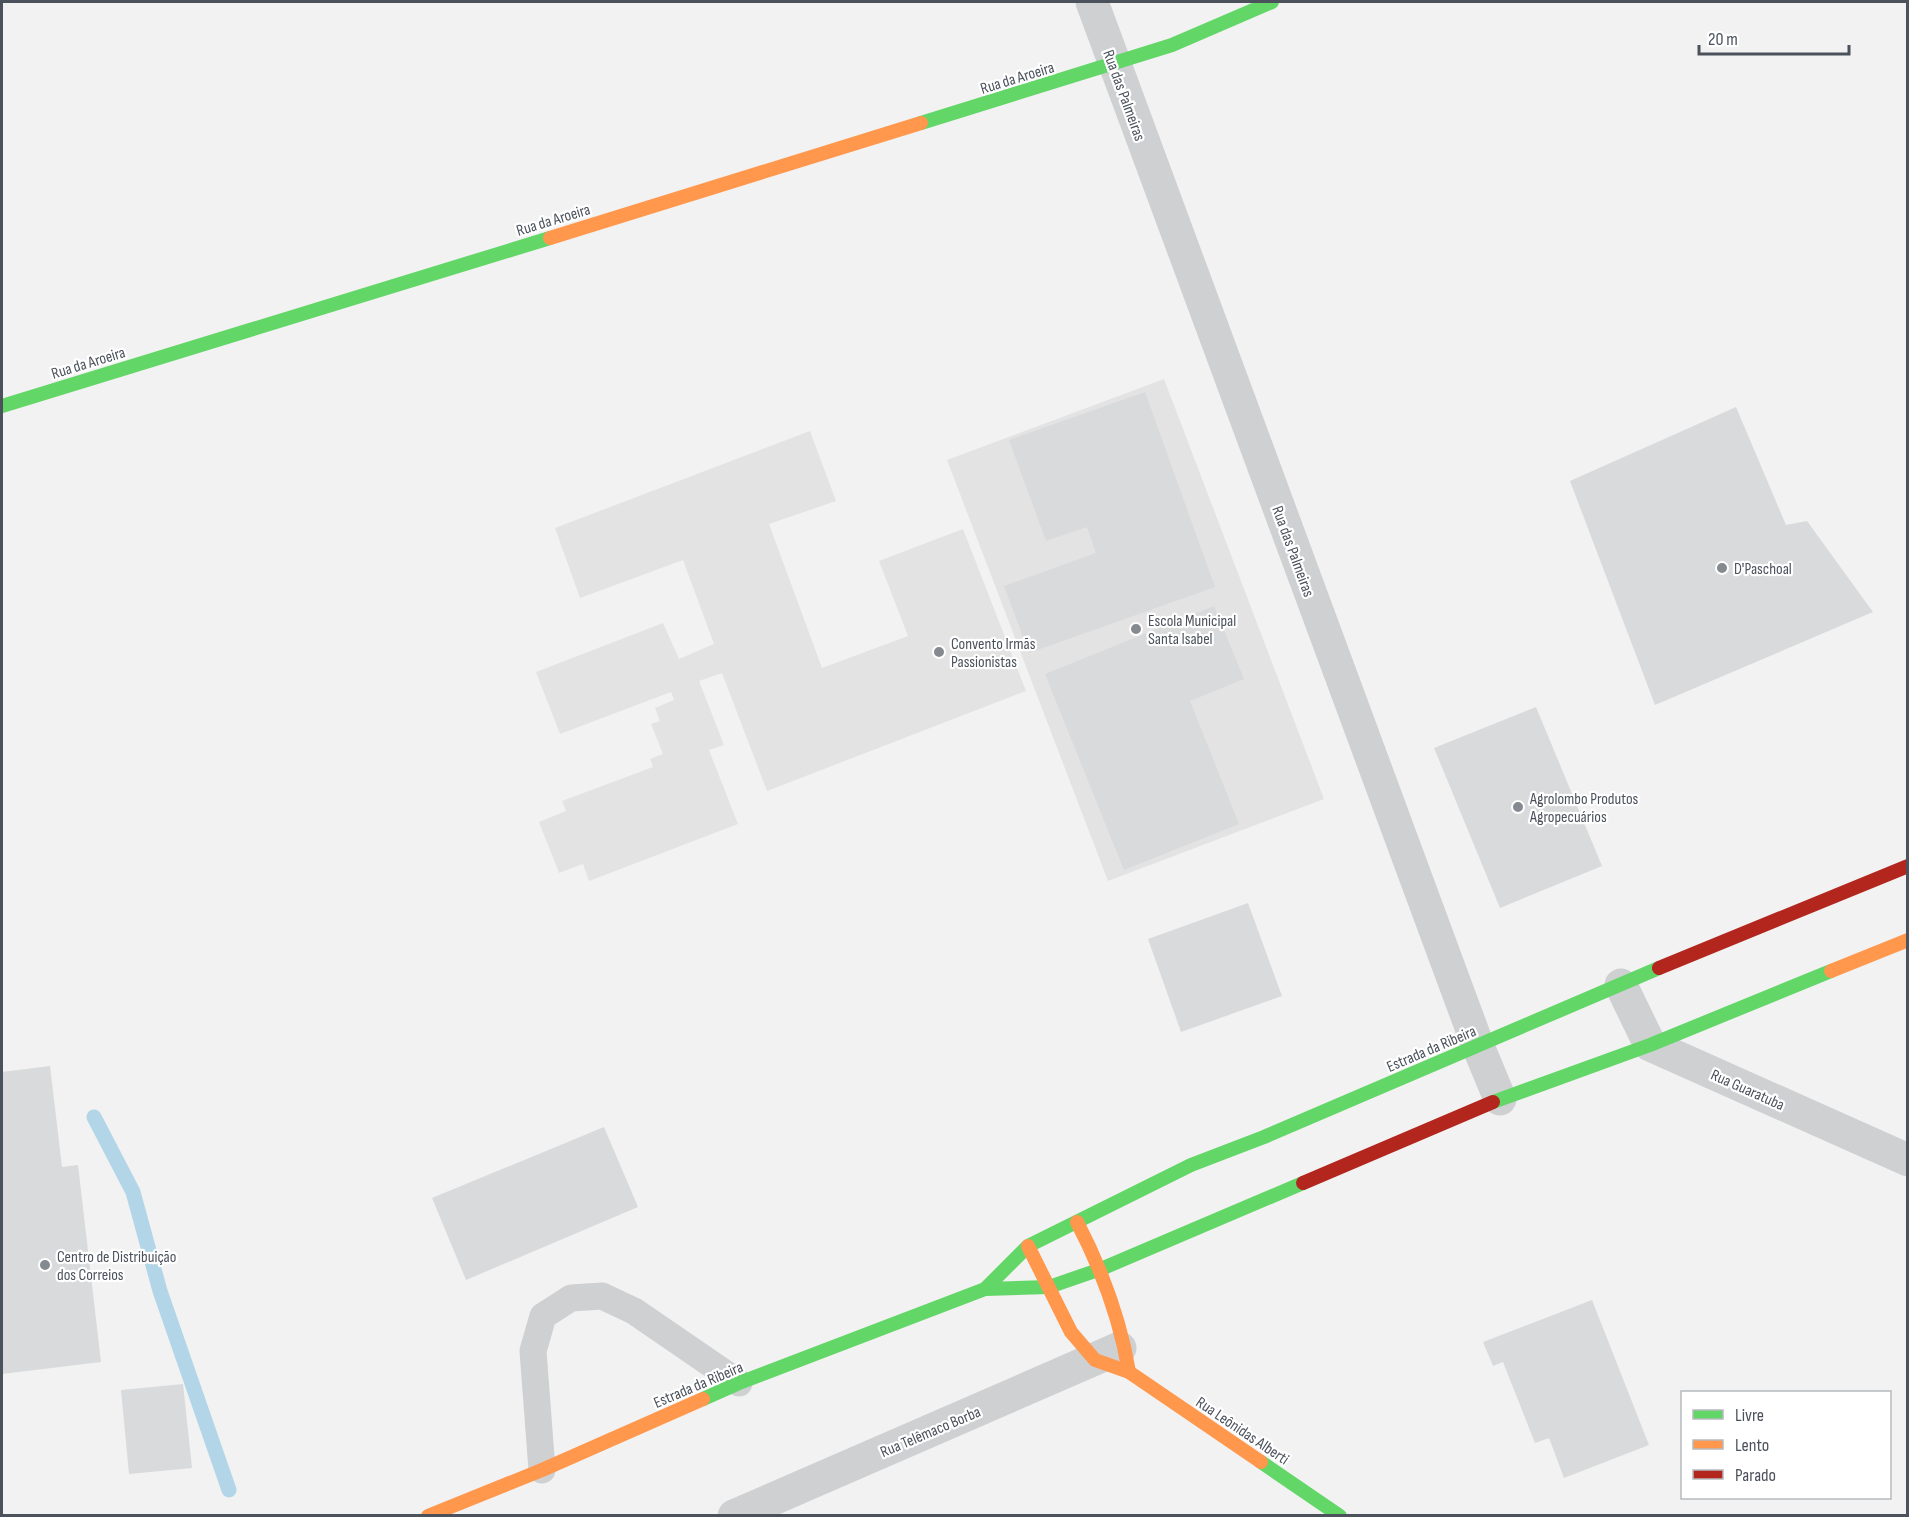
<svg xmlns="http://www.w3.org/2000/svg" width="1909" height="1517" viewBox="0 0 1909 1517" font-family="'Sofia Sans Condensed',sans-serif">
<style>
.education{fill:#e4e3e3}
.lines{fill:none;stroke-linecap:round;stroke-linejoin:round}
.stream{stroke:#b2d6e8;stroke-width:15}
.building{fill:#d9dadb}
.lane{stroke:#ced0d2;stroke-width:27}
.street{stroke:#ced0d2;stroke-width:33}
.fast{stroke:#63d668;stroke-width:14}
.slow{stroke:#ff974d;stroke-width:14}
.jam{stroke:#b3261e;stroke-width:14}
.poi-dot{fill:#858a90;stroke:#fff;stroke-width:2}
.labels{text-anchor:middle;stroke-width:4.5;stroke-linejoin:round;paint-order:stroke}
.street-label{font-size:16px;fill:#4b525c;stroke:#fff}
.poi-label{font-size:16px;fill:#4b525c;stroke:#fff;text-anchor:start}
</style>
<rect width="100%" height="100%" fill="#f2f2f2"/>
<!-- education -->
<g class="education">
<path d="M1164,379L1324,799L1108,881L947,460Z"/>
<path d="M810,431L836,501L769,524L822,668L908,636L879,561L963,529L1026,691L767,791L722,673L699,681L724,745L709,750L738,824L589,881L583,864L559,873L539,822L566,811L562,801L653,767L650,759L663,754L651,724L660,721L655,708L674,700L671,692L560,734L536,672L663,623L679,659L714,644L683,560L580,598L555,528Z"/>
</g>
<g class="lines">
<!-- stream -->
<path class="stream" d="M94,1117L133,1192L160,1291L229,1490"/>
</g>
<!-- building -->
<g class="building">
<path d="M1145,392L1215,587L1029,653L1004,586L1096,553L1087,527L1046,541L1009,440Z"/>
<path d="M1736,407L1786,525L1807,521L1873,612L1655,705L1570,481Z"/>
<path d="M1214,606L1244,679L1190,701L1239,824L1124,870L1045,674Z"/>
<path d="M1536,707L1602,866L1500,908L1434,748Z"/>
<path d="M1248,903L1282,996L1181,1032L1148,939Z"/>
<path d="M50,1066L62,1167L78,1165L101,1362L2,1374V1072Z"/>
<path d="M604,1127L638,1207L466,1280L432,1198Z"/>
<path d="M1592,1300L1649,1445L1564,1478L1549,1438L1535,1443L1503,1362L1493,1366L1483,1342Z"/>
<path d="M183,1384L192,1468L129,1474L121,1390Z"/>
</g>
<g class="lines">
<!-- lane -->
<path class="lane" d="M542,1470L533,1351L543,1316L571,1298L602,1296L634,1311L739,1383"/>
<!-- street -->
<g class="street">
<path d="M1092,2L1478,1046L1500,1099"/>
<path d="M1621,985L1650,1045L1908,1160"/>
<path d="M734,1516L1120,1348"/>
</g>
<!-- fast -->
<g class="fast">
<path d="M921,123L1172,45L1272,2"/>
<path d="M2,406L550,238"/>
<path d="M1493,1102L1650,1045L1831,971"/>
<path d="M985,1289L1028,1246L1191,1165L1264,1137L1659,968"/>
<path d="M703,1399L739,1383L985,1289L1049,1287L1101,1269L1303,1183"/>
<path d="M1261,1462L1340,1516"/>
</g>
<!-- slow -->
<g class="slow">
<path d="M550,238L921,123"/>
<path d="M1831,971L1908,940"/>
<path d="M1077,1222C1102,1270 1120,1318 1129,1372"/>
<path d="M1028,1246L1071,1332L1095,1360L1129,1372L1261,1462"/>
<path d="M428,1516L542,1470L703,1399"/>
</g>
<!-- jam -->
<g class="jam">
<path d="M1659,968L1908,866"/>
<path d="M1303,1183L1493,1102"/>
</g>
</g>
<!-- markers -->
<g class="poi-dot">
<circle cx="1722" cy="568" r="6"/>
<circle cx="1136" cy="629" r="6"/>
<circle cx="939" cy="652" r="6"/>
<circle cx="1518" cy="807" r="6"/>
<circle cx="45" cy="1265" r="6"/>
</g>
<g class="labels">
<!-- street labels -->
<g class="street-label">
<text transform="translate(1017 77) rotate(-17)" y="6">Rua da Aroeira</text>
<text transform="translate(1125 95) rotate(70)" y="6">Rua das Palmeiras</text>
<text transform="translate(553 219) rotate(-17)" y="6">Rua da Aroeira</text>
<text transform="translate(88 362) rotate(-17)" y="6">Rua da Aroeira</text>
<text transform="translate(1294 551) rotate(70)" y="6">Rua das Palmeiras</text>
<text transform="translate(1431 1048) rotate(-23)" y="6">Estrada da Ribeira</text>
<text transform="translate(1748 1089) rotate(24)" y="6">Rua Guaratuba</text>
<text transform="translate(698 1384) rotate(-23)" y="6">Estrada da Ribeira</text>
<text transform="translate(1243 1430) rotate(34)" y="6">Rua Leônidas Alberti</text>
<text transform="translate(930 1431) rotate(-23)" y="6">Rua Telêmaco Borba</text>
</g>
<!-- poi labels -->
<g class="poi-label">
<text x="1734" y="574">D'Paschoal</text>
<text x="1148" y="626">Escola Municipal<tspan x="1148" dy="18">Santa Isabel</tspan></text>
<text x="951" y="649">Convento Irmãs<tspan x="951" dy="18">Passionistas</tspan></text>
<text x="1530" y="804">Agrolombo Produtos<tspan x="1530" dy="18">Agropecuários</tspan></text>
<text x="57" y="1262">Centro de Distribuição<tspan x="57" dy="18">dos Correios</tspan></text>
</g>
</g>
<!-- border -->
<rect width="1909" height="1517" fill="none" stroke="#4b525c" stroke-width="6"/>
<!-- legend -->
<rect x="1681" y="1391" width="210" height="108" fill="#ffffff" stroke="#b7babe" stroke-width="1.5"/>
<rect x="1693" y="1410" width="30" height="9" fill="#63d668" stroke="#b7babe" stroke-width="1.5"/>
<text x="1735" y="1421" font-size="18" fill="#4b525c">Livre</text>
<rect x="1693" y="1440" width="30" height="9" fill="#ff974d" stroke="#b7babe" stroke-width="1.5"/>
<text x="1735" y="1451" font-size="18" fill="#4b525c">Lento</text>
<rect x="1693" y="1470" width="30" height="9" fill="#b3261e" stroke="#b7babe" stroke-width="1.5"/>
<text x="1735" y="1481" font-size="18" fill="#4b525c">Parado</text>
<!-- scale -->
<path d="M1699 45v9h150v-9" fill="none" stroke="#4b525c" stroke-width="3"/>
<text x="1708" y="45" font-size="18" fill="#4b525c" stroke="#ffffff" stroke-width="4.5" paint-order="stroke">20 m</text>
</svg>
